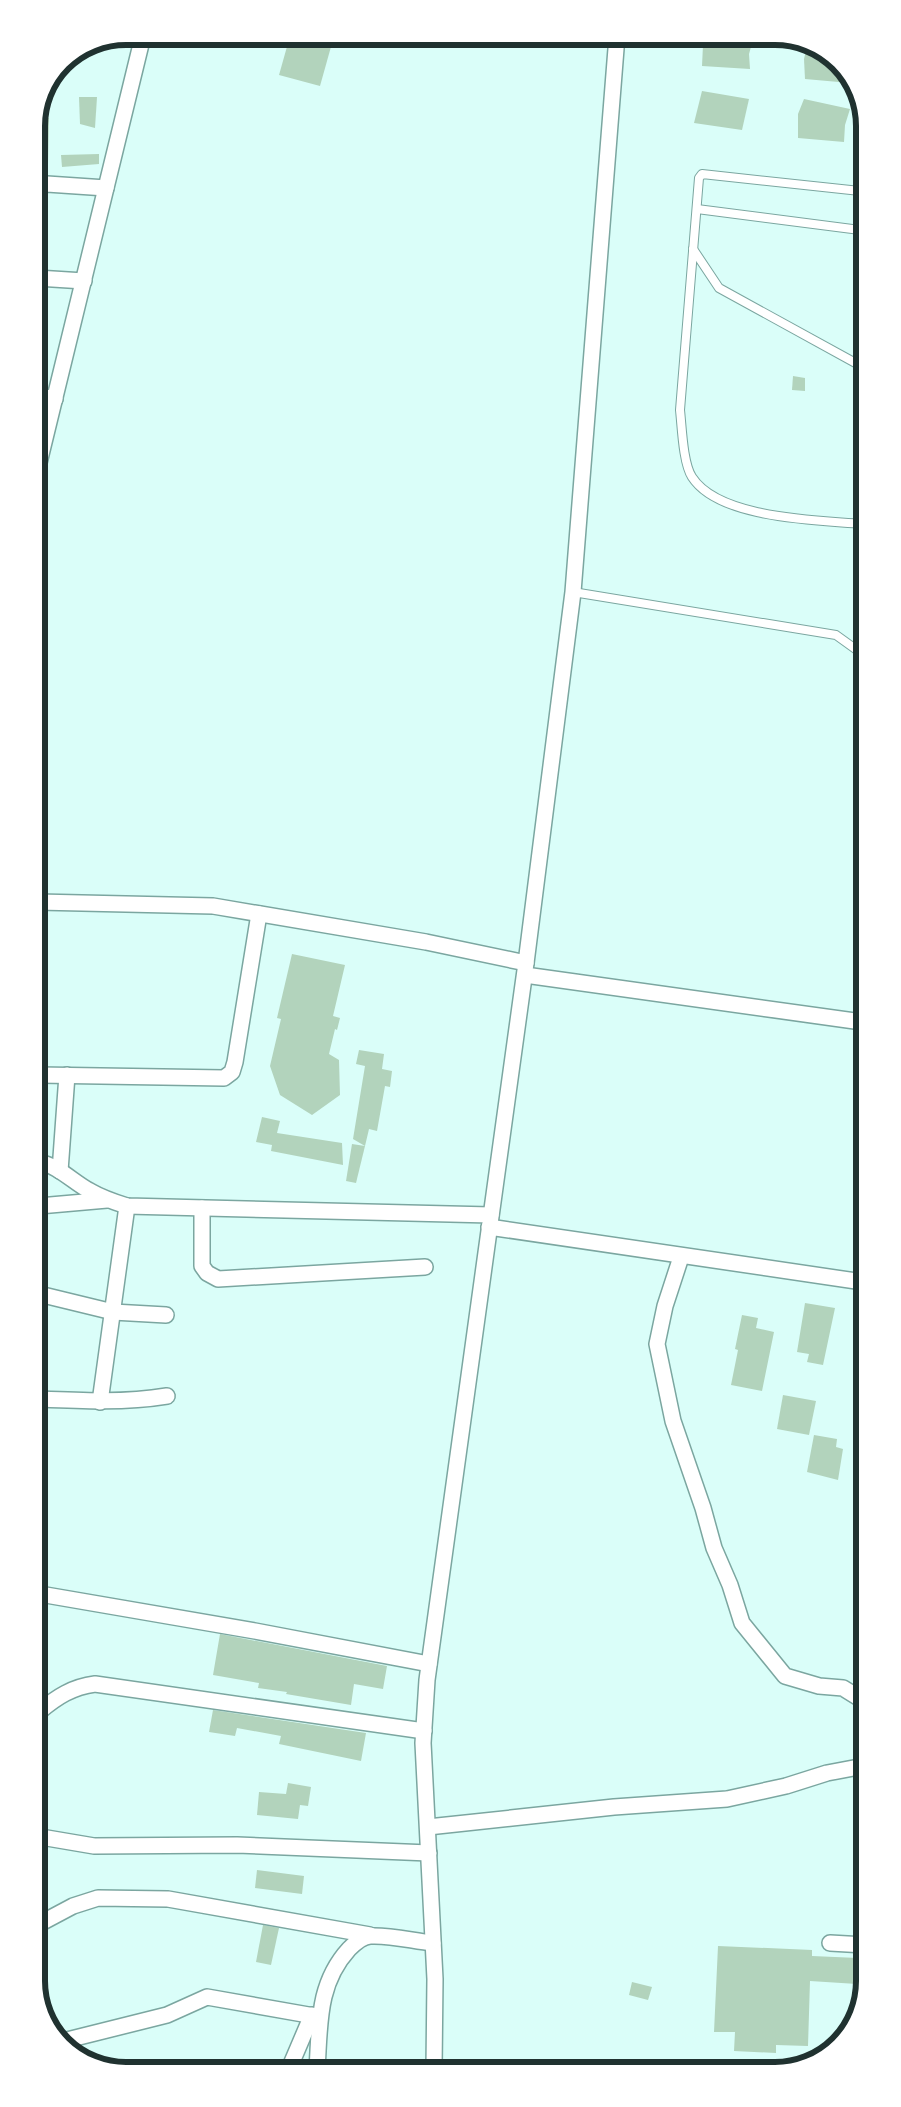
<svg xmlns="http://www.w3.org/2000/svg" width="901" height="2107" viewBox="0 0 901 2107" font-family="'Fira Sans Condensed',sans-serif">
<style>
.building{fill:#b2d3bc}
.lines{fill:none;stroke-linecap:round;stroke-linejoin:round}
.service-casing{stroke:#7ba6a0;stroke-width:10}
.minor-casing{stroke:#7ba6a0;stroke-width:18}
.path{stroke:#84a09c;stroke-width:2.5;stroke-dasharray:4 4;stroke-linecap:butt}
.service{stroke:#fff;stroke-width:8}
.minor{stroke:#fff;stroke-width:15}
.rim{fill:none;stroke:#203230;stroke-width:6}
</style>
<rect width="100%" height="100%" fill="#dafef9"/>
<!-- building -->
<g class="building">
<path d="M290,36H334L320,86L279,75Z"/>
<path d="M706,36H754L749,54L750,69L702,66L703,45Z"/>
<path d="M807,46L830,55L850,83L805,79L804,59Z"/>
<path d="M702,91L749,99L742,130L694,123Z"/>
<path d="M79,97H97L95,128L80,124Z"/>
<path d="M804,99L850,109L845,125L844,142L798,138V114Z"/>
<path d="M38,117L49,118L48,165H37L36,121Z"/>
<path d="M99,154V164L62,167L61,155Z"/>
<path d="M793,376L805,378V391L792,390Z"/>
<path d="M292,954L345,965L333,1016L340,1018L337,1030L335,1029L329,1054L339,1060L340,1095L312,1115L280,1095L270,1066L281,1019L277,1018Z"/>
<path d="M359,1050L384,1054L382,1069L392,1071L390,1087L385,1086L377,1131L369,1129L365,1146L353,1139L365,1066L356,1064Z"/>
<path d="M262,1117L280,1121L277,1133L342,1143L343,1165L271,1151L272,1145L256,1142Z"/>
<path d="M352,1144L365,1146L356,1183L346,1181Z"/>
<path d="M805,1303L835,1308L823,1365L807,1362L809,1354L797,1352Z"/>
<path d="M742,1315L758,1318L756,1328L774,1332L762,1391L731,1385L738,1350L735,1349Z"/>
<path d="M783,1395L816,1401L809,1435L777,1429Z"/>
<path d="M814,1435L837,1439L836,1447L843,1449L838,1480L807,1472Z"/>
<path d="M220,1634L387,1666L383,1689L354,1684L351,1705L286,1694L287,1692L258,1688L259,1683L213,1675Z"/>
<path d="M213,1710L366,1733L361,1761L279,1744L281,1736L237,1728L235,1736L209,1732Z"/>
<path d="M288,1783L311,1787L308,1806L300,1805L298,1819L257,1815L259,1792L286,1794Z"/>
<path d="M257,1870L304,1876L302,1894L255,1888Z"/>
<path d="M263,1925L279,1928L271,1965L256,1962Z"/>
<path d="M718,1946L812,1950V1956L858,1958L857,1984L810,1981L808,2046L776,2045V2053L734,2051L735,2032H714Z"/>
<path d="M632,1982L652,1987L648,2000L629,1995Z"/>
</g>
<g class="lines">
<!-- service casing -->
<g class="service-casing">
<g id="service">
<path d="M860,191L702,174L699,178L680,410C682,428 683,463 692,477C719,519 817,520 861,524"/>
<path d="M697,209L860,230"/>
<path d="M693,249L719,288L861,366"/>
<path d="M573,592L836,635L861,653"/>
</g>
</g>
<!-- minor casing -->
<g class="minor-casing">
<g id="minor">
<path d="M37,185L47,184L106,188"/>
<path d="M37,278L84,281"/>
<path d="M37,395L55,399"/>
<path d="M37,471L143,36"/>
<path d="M38,902L213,906L426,942L526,963"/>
<path d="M525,975L862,1022"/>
<path d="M39,1075L224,1078L232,1072L235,1062L259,914"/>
<path d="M39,1162C59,1166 73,1182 90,1191C102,1198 114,1202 127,1206L491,1215"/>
<path d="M60,1171L67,1075"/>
<path d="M39,1206L107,1200"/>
<path d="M202,1208V1266L207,1273L218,1279L425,1267"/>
<path d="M489,1227L863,1282"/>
<path d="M681,1257L665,1306L657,1344L673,1421L703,1508L714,1548L730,1585L742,1623L785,1676L819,1686L843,1688L864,1701"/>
<path d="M39,1294L113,1312L166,1315"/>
<path d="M39,1399C83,1401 124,1403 167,1396"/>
<path d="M100,1402L127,1206"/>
<path d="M40,1594L255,1631L429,1664"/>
<path d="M40,1711C57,1697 72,1687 95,1684L424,1731"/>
<path d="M428,1827L614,1807L727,1799L786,1786L827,1773L864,1766"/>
<path d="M41,1837L94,1846L237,1845L429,1853"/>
<path d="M41,1923L73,1906L98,1898L168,1899L370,1935"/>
<path d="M830,1943L865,1945"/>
<path d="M63,2041L167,2015L207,1997L320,2017"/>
<path d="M434,2068L435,1979L423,1743L427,1680L526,963L573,592L617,36"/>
<path d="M289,2069L312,2015"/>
<path d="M317,2069C320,2025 317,1984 349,1949C354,1944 363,1936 371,1936C391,1935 413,1941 433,1943"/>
</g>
</g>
<!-- path -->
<path class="path" d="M855,634H861"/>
<!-- service -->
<use href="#service" class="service"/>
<!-- minor -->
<use href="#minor" class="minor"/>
</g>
<!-- crop -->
<path d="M0 0H901V2107H0ZM126 45H775A81 81 0 0 1 856 126V1981A81 81 0 0 1 775 2062H126A81 81 0 0 1 45 1981V126A81 81 0 0 1 126 45Z" fill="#fff" fill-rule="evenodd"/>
<path class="rim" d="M126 45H775A81 81 0 0 1 856 126V1981A81 81 0 0 1 775 2062H126A81 81 0 0 1 45 1981V126A81 81 0 0 1 126 45Z"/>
</svg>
